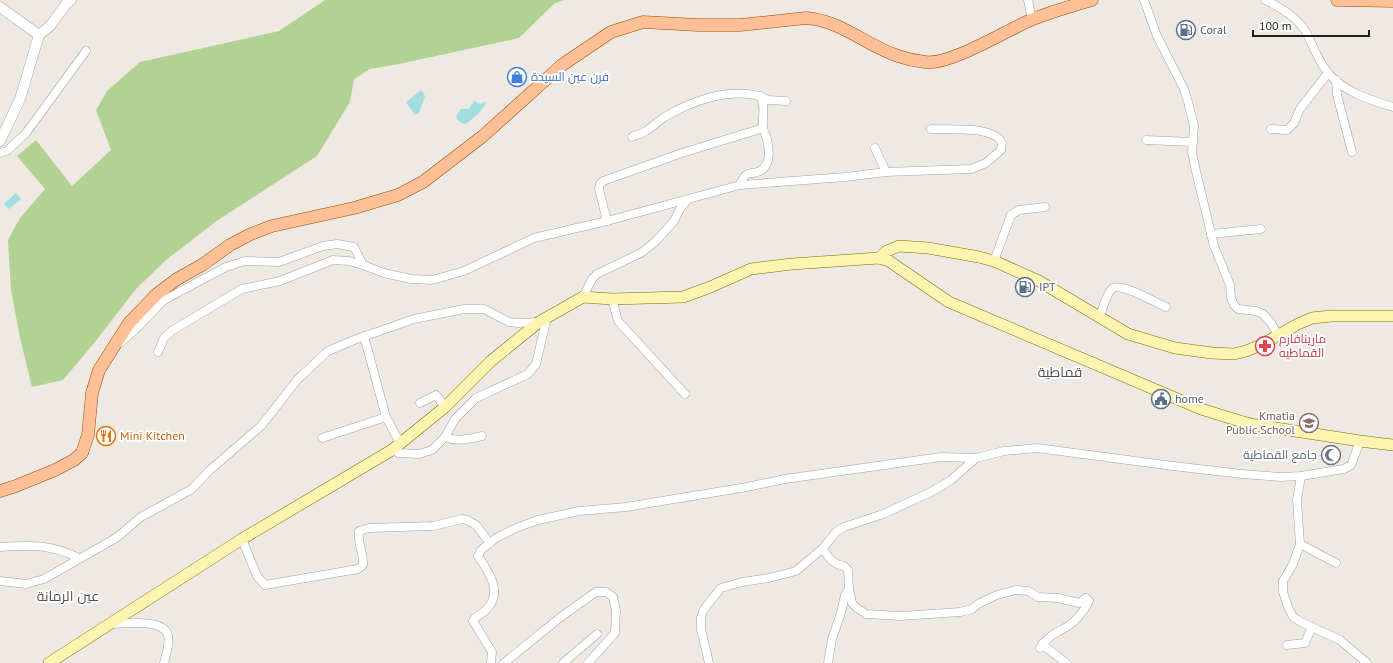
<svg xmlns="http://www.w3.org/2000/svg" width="1393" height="663" viewBox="0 0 1393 663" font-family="'PT Sans',Cairo,sans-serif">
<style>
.forest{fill:#b2d294}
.water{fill:#a0dee0}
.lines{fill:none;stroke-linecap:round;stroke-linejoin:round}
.minor-casing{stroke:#a2a2a2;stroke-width:9}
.tertiary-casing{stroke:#a2a2a2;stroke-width:11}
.secondary-casing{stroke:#797000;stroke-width:12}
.primary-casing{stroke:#974900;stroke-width:13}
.minor{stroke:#fff;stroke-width:8}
.tertiary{stroke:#fff;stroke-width:10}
.secondary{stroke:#fef4b2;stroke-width:11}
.primary{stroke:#ffc098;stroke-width:12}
.labels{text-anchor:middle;stroke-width:3.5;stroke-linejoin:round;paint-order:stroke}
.service-label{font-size:12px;fill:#4e5e75;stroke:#fff;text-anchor:start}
.shop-label{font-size:12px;fill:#366cbe;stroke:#fff;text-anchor:start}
.health-label{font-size:12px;fill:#be3a42;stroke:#fff;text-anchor:start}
.education-label{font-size:12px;fill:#785e54;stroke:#fff;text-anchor:end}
.food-label{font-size:12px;fill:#c56008;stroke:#fff;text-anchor:start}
.worship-label{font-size:12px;fill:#5b616d;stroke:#fff;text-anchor:end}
.quarter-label{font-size:14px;fill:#515151;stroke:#fff}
</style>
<rect width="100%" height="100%" fill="#efe9e3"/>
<!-- forest -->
<path class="forest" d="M325,0H565L555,3L519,38L399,64L370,69L354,79L350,102L317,156L218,220L166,260L136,289L95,342L63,380L32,387L20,338L11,290L8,240L20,218L45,189L17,156L36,140L72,186L111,150L96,110L107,91L140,62L279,31Z"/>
<!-- water -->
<g class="water">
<path d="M421,90L425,96L419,113L415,115L406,102Z"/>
<path d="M475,100L476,102L481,104L486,101C484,111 474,117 466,124C460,123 458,121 456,116L461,109H469Z"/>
<path d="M16,193L21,199L9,209L4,204Z"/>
</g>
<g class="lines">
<!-- minor casing -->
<g class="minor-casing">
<g id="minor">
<path d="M1028,0L1032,19"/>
<path d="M1144,0L1157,36L1184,89L1188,102L1194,126L1192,152L1195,167L1214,246L1230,285L1231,298L1234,305L1238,309L1256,311L1263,314L1271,323L1278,335"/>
<path d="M1265,0C1280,7 1297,17 1306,32C1313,45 1318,61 1328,73C1344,92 1370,100 1393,107"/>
<path d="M1336,80L1337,95L1352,152"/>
<path d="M760,96L768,100L786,101"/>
<path d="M1271,129L1287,130L1294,123L1300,109L1328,73"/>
<path d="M632,137C636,135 641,134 646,131C652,127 657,122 663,118C691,101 727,88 760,96C766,106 762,116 763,127C763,131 766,135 767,139C769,147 771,162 763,169C753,178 747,166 740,185"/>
<path d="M1146,140L1193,142"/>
<path d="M875,148L886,172"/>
<path d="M0,153L7,151L26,133L86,51"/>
<path d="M607,221L599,189L600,184L603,181L682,153L763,128"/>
<path d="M1211,234L1261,229"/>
<path d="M994,261L1011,215L1019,210L1045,207"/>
<path d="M583,297L592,279L597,274L641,253L656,241L674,221L680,209L687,200"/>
<path d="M612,299L618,321L685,394"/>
<path d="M1100,317C1102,310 1107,292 1113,288C1123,283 1156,303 1166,307"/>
<path d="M364,336L386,417L400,443"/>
<path d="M120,343L137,328L164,300L226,267L245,261L279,262L323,246L337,244L354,247L363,265L384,273L411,279L432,280L464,271L534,238L607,221L740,185L845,177L886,172L971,169L986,163L1001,150L1002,143C1000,140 998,137 995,136C981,127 948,130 931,129"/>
<path d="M158,352L164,338L173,330L242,289L280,281L333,260L349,261L363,265"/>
<path d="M420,403L436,395L445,407"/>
<path d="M445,437C457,442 469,439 482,436"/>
<path d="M322,438L386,417"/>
<path d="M392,450L398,453L419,454L432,450L445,437L455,419L476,398L528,374L536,364L547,317"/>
<path d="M1301,476L1297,500L1300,544L1293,564L1283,581V592L1288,607L1293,617L1303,623L1340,640L1367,663"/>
<path d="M242,539L257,576L265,585L358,569L363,565C364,554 357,542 359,531L369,528L433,526L462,519L467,520L476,525L490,543"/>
<path d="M1300,544L1336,563"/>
<path d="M0,547C32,545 50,544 79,558"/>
<path d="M823,548C828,558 833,564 844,566L848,570L849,589L845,595L841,613L832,639L828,663"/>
<path d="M0,581L26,584L44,579L116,538L141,517L192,489L210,470L261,426L298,379L328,351L354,340L414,319L464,309H484L509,322L518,323L539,322"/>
<path d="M849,589L852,603L857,608L866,614L901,616L960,612L972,609L978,604L997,595L1016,590L1028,591L1038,597L1058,598L1079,603L1086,598L1089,601C1084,611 1077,620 1068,626C1057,633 1047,636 1040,648"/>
<path d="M110,624C125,624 163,618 168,635C170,643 166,655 164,663"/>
<path d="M1042,644L1066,663"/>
<path d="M1287,645L1305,643L1312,627"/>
<path d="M491,663L492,652L473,621C476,615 483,614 487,609C503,592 489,572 478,556L481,550L496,538L516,528L538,520L579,511L626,507L747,487L785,479L941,457L976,458L1004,451L1037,448L1173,466L1242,474L1281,477L1301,476L1344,469L1351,465L1353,460L1360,441"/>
<path d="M504,663L562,616L596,592H606L613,597L616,611L615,633L588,663"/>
<path d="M563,663L597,634"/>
<path d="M709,663L701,629V618L703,611L708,604L721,588L742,582L769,578L796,571L823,548L836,532L844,527L883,514L931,492L951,480L976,458"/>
</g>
</g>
<!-- tertiary casing -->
<g class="tertiary-casing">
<g id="tertiary">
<path d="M0,7L39,35"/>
<path d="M0,141L20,99L39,35L50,26L66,4L71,0"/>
</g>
</g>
<!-- secondary casing -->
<g class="secondary-casing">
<g id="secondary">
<path d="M879,258L887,251L899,246L928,248L979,257L994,261L1039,281L1128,334L1175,348L1212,353L1234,354L1246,351L1261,345L1298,324L1312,318L1331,316H1393"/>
<path d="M49,663L242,539L392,450L445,407L491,361L539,322L583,297L612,299L683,297L708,288L751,269L792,264L879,258L889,261L899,268L949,302L1201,409L1243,422L1256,425L1360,441L1393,445"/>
</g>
</g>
<!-- primary casing -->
<g class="primary-casing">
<g id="primary">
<path d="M1337,0L1393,1"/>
<path d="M0,491L16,486L55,470L74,460L82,453L88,435L92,393L99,370L129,323L157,294L177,279L202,265L230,245L251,234L272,226L354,208L398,195L423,182L483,136L562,65L611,32L643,22L698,25H740L806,18C840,20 867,46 898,56C907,59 916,61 925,62C949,66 1007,30 1031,20C1050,12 1072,6 1092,0"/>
</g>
</g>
<!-- minor -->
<use href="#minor" class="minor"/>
<!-- tertiary -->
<use href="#tertiary" class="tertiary"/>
<!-- secondary -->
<use href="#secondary" class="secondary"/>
<!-- primary -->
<use href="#primary" class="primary"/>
</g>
<!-- icons -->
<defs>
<g id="fuel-ring" transform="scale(1)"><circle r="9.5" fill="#fff" stroke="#5c6f8a" stroke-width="1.5"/><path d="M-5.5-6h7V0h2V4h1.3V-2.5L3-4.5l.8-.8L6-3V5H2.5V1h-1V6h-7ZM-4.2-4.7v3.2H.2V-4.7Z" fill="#5c6f8a"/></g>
<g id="shop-ring" transform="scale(1)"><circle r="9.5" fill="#fff" stroke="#3f7fe0" stroke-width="1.5"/><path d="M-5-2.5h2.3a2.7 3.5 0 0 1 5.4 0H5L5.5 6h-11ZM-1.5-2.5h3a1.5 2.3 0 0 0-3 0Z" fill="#3f7fe0"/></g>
<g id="pharmacy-ring" transform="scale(1)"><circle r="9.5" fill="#fff" stroke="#e0444e" stroke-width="1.5"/><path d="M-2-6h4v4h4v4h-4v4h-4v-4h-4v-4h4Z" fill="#e0444e"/></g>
<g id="civic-ring" transform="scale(1)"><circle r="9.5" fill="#fff" stroke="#5c6f8a" stroke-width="1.5"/><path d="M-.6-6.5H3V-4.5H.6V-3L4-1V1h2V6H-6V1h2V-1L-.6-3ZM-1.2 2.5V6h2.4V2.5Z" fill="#5c6f8a"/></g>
<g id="school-ring" transform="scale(1)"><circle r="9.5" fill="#fff" stroke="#8d6e63" stroke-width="1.5"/><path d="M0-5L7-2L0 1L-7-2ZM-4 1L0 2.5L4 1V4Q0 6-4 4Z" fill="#8d6e63"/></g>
<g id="restaurant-ring" transform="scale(1)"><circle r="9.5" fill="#fff" stroke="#e8710a" stroke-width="1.5"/><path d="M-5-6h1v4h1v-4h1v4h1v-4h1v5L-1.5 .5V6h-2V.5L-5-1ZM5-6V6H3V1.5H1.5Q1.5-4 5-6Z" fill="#e8710a"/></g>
<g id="mosque-ring" transform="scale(1)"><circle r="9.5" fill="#fff" stroke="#6b7280" stroke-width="1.5"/><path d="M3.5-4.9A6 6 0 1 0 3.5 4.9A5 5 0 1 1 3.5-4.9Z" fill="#6b7280"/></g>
</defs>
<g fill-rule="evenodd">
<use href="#fuel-ring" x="1186" y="30"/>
<use href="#shop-ring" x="517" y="77"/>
<use href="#fuel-ring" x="1025" y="287"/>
<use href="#pharmacy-ring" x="1265" y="346"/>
<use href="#civic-ring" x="1161" y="399"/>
<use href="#school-ring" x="1309" y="423"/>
<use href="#restaurant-ring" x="106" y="436"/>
<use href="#mosque-ring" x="1331" y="455"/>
</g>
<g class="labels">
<!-- service labels -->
<g class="service-label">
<text x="1200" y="34">Coral</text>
<text x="1039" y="291">IPT</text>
<text x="1175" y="403">home</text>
</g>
<!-- shop labels -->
<g class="shop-label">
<text x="531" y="81">فرن عين السيدة</text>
</g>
<!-- health labels -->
<g class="health-label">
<text x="1279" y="343">مارينافارم<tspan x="1279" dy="14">القماطيه</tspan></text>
</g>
<!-- education labels -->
<g class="education-label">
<text x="1295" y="420">Kmatia<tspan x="1295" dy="14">Public School</tspan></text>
</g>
<!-- food labels -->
<g class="food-label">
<text x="120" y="440">Mini Kitchen</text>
</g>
<!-- worship labels -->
<g class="worship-label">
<text x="1317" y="459">جامع القماطية</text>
</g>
<!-- quarter labels -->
<g class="quarter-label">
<text x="1060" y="377">قماطية</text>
<text x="68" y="601">عين الرمانة</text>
</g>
</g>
<!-- scale -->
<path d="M1253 30v6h116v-6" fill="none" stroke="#1e1e1e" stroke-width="2"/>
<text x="1259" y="30" font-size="12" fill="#1e1e1e" stroke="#ffffff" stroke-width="3" paint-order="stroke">100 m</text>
</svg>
